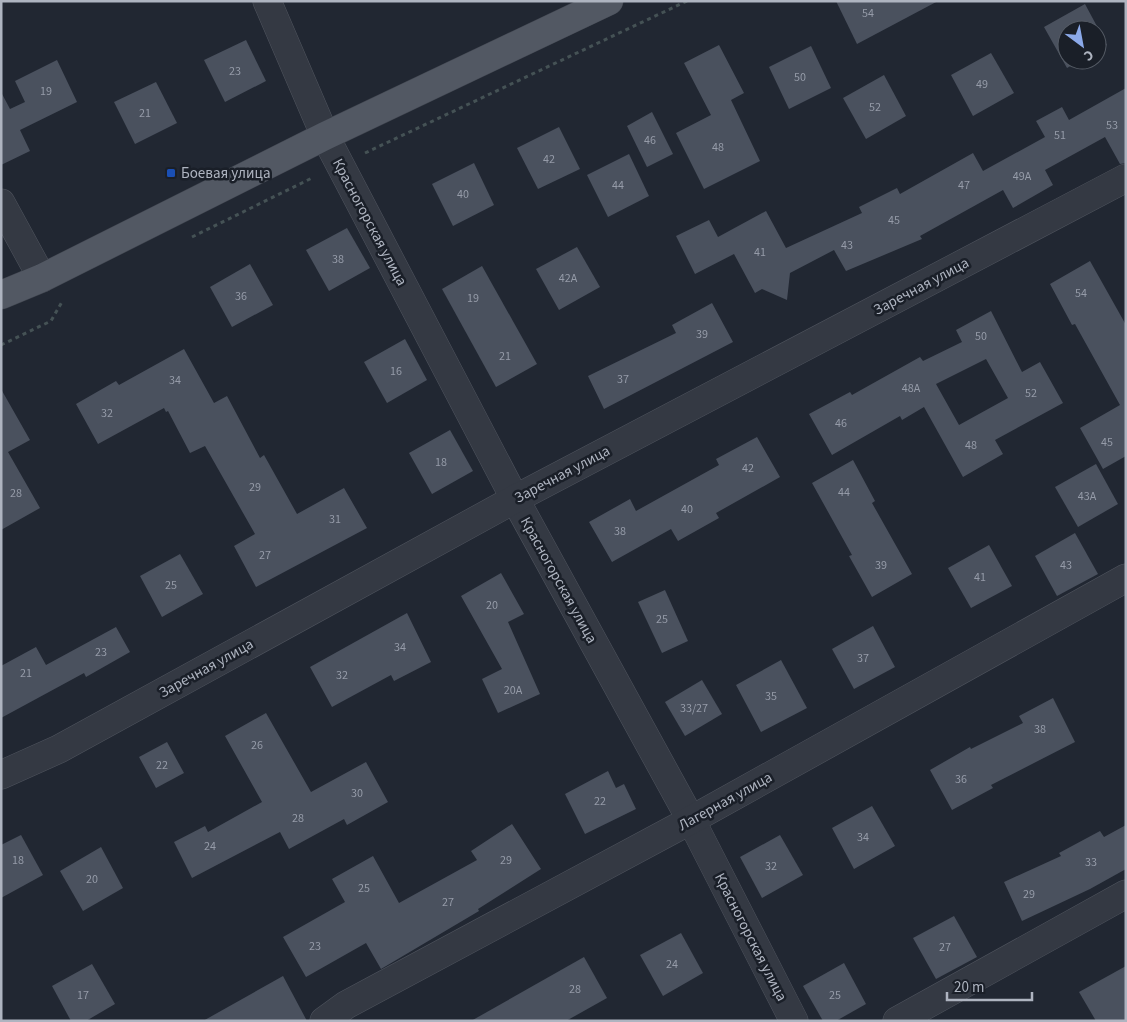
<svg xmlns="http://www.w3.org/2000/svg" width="1127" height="1022" viewBox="0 0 1127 1022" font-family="'Source Sans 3',sans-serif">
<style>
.building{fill:#4a515e;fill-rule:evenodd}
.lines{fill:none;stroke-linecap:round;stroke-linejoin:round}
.minor-casing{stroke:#4f545e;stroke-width:29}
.major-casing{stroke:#3e434d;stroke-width:29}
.path{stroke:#455255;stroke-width:3;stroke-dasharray:4 4;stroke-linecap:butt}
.minor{stroke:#343943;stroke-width:28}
.major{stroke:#525863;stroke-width:28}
.transit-dot{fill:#1a4fb4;stroke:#1a1f28;stroke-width:2}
.labels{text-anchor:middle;stroke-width:5;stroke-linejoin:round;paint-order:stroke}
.number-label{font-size:12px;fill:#959ba8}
.poi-label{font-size:15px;fill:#aeb4c0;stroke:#1a1f28;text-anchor:start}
.street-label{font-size:15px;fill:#aeb4c0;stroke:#1a1f28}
</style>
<rect width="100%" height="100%" fill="#212732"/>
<!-- building -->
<g class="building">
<path d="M836,1H938L857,44Z"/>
<path d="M1085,4L1107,45L1097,51V30H1067V60H1081L1067,68L1044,27Z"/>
<path d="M246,40L266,81L225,102L204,60Z"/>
<path d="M719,45L744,93L731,100L760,161L704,189L676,133L711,115L684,63Z"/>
<path d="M811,46L831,88L789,109L769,67Z"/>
<path d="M991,53L1014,93L973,116L951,75Z"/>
<path d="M57,60L77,102L20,130L30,151L1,165V92L10,109L25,102L15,81Z"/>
<path d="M884,75L906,116L866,139L843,98Z"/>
<path d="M156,82L177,123L135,144L114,102Z"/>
<path d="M1126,88V163L1120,164L1105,137L1045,170L1053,185L1013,208L1003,190L920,236L922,239L846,271L834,250L790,273L787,300L762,289L755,293L734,254L695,274L676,236L709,220L718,237L766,211L786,248L862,213L859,207L897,188L900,194L973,153L983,171L1045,137L1036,121L1062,107L1069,120Z"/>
<path d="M652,112L673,154L647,167L627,126Z"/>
<path d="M559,127L580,169L538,189L517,148Z"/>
<path d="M629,154L649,196L608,217L587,175Z"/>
<path d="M474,163L494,205L453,226L432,184Z"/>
<path d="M347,228L370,268L329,291L306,250Z"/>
<path d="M577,247L600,287L559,310L536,269Z"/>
<path d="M1090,261L1126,325V456L1103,469L1080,428L1120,405L1075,324L1072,325L1050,284Z"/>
<path d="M250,264L273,305L232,327L210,287Z"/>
<path d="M482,266L537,364L496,387L442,289Z"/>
<path d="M712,303L733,342L604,409L588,376L676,333L672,325Z"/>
<path d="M991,311L1022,372L1040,362L1063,403L995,440L1003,454L963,477L924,407L902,420L900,416L832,455L809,414L850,392L852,395L920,357L923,361L962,342L956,330ZM986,359L1008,398L959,425L936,384Z"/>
<path d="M405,339L427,380L387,403L364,362Z"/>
<path d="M184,349L214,403L227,396L260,458L264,455L297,514L344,488L367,528L256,587L234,546L255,534L205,446L190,453L168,411L166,412L164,408L98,444L76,404L116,381L119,385Z"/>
<path d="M1,389L30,440L8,452L40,508L1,530Z"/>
<path d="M450,430L473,471L432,494L409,453Z"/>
<path d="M757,437L780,477L716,513L719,518L678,541L671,529L612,562L589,522L630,499L636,511L719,465L716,459Z"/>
<path d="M853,460L875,501L872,503L912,574L872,597L849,556L852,555L812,483Z"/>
<path d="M1096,464L1118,504L1078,527L1055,487Z"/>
<path d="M1075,533L1098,574L1057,596L1035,556Z"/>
<path d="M989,545L1012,586L971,608L948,568Z"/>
<path d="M180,554L203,594L162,617L140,576Z"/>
<path d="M501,573L524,614L508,622L540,694L498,713L482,679L502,669L461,596Z"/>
<path d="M665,590L688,641L662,653L638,602Z"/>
<path d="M407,613L431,662L394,681L391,675L332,707L310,667Z"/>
<path d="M873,626L895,667L854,689L832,649Z"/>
<path d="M116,627L130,652L86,677L84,673L1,718V666L36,647L46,665Z"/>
<path d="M781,660L807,708L761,732L736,685Z"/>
<path d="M702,680L722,714L685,736L665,702Z"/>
<path d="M1053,698L1075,742L991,785L993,788L952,810L930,770L970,747L971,749L1023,723L1019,716Z"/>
<path d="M266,713L311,792L366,762L388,802L347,825L344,819L289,849L280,832L192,878L174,842L205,826L208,832L262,802L225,736Z"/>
<path d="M167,742L184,773L156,788L139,757Z"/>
<path d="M608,771L616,788L624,784L636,809L585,834L565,794Z"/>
<path d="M872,806L895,846L854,869L832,828Z"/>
<path d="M512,824L541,869L478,909L479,911L381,969L366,943L306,977L283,937L345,902L332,879L373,856L399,903L477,860L471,851Z"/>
<path d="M1126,825V869L1090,889L1022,921L1004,882L1061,856L1059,853L1100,831L1104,837Z"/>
<path d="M21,835L43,875L1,898V845Z"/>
<path d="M780,835L803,875L762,898L740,857Z"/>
<path d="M101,847L123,888L83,911L60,871Z"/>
<path d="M954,916L977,957L936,979L913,938Z"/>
<path d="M681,933L703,973L663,996L640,955Z"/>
<path d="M584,957L607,998L566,1021H471Z"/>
<path d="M844,963L866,1004L836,1021H823L803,986Z"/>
<path d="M92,964L115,1004L86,1021H71L52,986Z"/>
<path d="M1126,966V1021H1096L1079,992Z"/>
<path d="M283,976L307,1021H203Z"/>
</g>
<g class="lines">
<!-- minor casing -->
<g class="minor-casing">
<g id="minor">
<path d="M267,1L325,136L515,499L691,820L794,1021"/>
<path d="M1,203L42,278"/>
<path d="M1,775L59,749L515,499L1126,178"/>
<path d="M324,1021L346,1005L691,820L1126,578"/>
<path d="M897,1021L1126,894"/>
</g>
</g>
<!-- major casing -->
<g class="major-casing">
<path id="major" d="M1,295L42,278L325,136L609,1"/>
</g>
<!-- path -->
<g class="path">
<path d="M365,153L687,1"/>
<path d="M192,237L314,177"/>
<path d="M1,345L51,321L63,300"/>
</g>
<!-- minor -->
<use href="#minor" class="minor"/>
<!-- major -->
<use href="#major" class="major"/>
</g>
<!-- markers -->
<rect class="transit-dot" x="166" y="168" width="10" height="10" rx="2.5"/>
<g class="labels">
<!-- number labels -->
<g class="number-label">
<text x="868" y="17">54</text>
<text x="235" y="75">23</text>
<text x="800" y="81">50</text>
<text x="982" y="88">49</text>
<text x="46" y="95">19</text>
<text x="875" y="111">52</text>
<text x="145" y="117">21</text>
<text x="1112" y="129">53</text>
<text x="1060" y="139">51</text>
<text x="650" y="144">46</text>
<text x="718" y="151">48</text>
<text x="549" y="163">42</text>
<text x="1022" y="180">49А</text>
<text x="618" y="189">44</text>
<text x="964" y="189">47</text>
<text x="463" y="198">40</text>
<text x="894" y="224">45</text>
<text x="847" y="249">43</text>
<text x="760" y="256">41</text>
<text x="338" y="263">38</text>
<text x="568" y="282">42А</text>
<text x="1081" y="297">54</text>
<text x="241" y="300">36</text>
<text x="473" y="302">19</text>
<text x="702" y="338">39</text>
<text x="981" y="340">50</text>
<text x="505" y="360">21</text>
<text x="396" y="375">16</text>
<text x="623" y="383">37</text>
<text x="175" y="384">34</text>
<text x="911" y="392">48А</text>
<text x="1031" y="397">52</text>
<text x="107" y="417">32</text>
<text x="841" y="427">46</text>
<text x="1107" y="446">45</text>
<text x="971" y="449">48</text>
<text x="441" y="466">18</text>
<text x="748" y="472">42</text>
<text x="255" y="491">29</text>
<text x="844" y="496">44</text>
<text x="16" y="497">28</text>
<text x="1087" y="500">43А</text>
<text x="687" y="513">40</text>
<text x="335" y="523">31</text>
<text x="620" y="535">38</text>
<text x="265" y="559">27</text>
<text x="881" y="569">39</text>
<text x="1066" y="569">43</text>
<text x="980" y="581">41</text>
<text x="171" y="589">25</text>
<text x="492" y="609">20</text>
<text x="662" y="623">25</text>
<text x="400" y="651">34</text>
<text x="101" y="656">23</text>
<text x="863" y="662">37</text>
<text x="26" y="677">21</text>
<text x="342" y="679">32</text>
<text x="513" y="694">20А</text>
<text x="771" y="700">35</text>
<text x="694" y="712">33/27</text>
<text x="1040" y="733">38</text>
<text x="257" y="749">26</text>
<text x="162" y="769">22</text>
<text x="961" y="783">36</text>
<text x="357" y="797">30</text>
<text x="600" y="805">22</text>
<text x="298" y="822">28</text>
<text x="863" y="841">34</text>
<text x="210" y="850">24</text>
<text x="18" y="864">18</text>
<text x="506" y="864">29</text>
<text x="1091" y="866">33</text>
<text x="771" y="870">32</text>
<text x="92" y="883">20</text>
<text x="364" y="892">25</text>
<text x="1029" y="898">29</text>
<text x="448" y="906">27</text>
<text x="315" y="950">23</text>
<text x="945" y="951">27</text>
<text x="672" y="968">24</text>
<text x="575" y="993">28</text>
<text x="83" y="999">17</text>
<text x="835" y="999">25</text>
</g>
<!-- poi labels -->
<g class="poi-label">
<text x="181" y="178">Боевая улица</text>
</g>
<!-- street labels -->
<g class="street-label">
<text transform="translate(370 222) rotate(62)" y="5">Красногорская улица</text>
<text transform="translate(921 286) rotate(-28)" y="5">Заречная улица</text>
<text transform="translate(562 474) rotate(-28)" y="5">Заречная улица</text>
<text transform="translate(559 580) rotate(61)" y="5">Красногорская улица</text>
<text transform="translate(206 668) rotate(-29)" y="5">Заречная улица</text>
<text transform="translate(725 801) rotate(-29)" y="5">Лагерная улица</text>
<text transform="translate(751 937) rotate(63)" y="5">Красногорская улица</text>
</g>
</g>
<!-- border -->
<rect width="1127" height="1022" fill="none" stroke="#aeb4c0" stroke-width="5"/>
<!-- north arrow -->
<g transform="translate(1082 45) rotate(148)"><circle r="24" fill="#1a1f28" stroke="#555b65"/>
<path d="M0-4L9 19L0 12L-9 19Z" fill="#8ba9e9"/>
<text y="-8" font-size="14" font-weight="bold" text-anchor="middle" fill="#aeb4c0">С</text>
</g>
<!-- scale -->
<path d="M947 992v8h85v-8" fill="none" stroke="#aeb4c0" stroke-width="2.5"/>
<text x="954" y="992" font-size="15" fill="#aeb4c0" stroke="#1a1f28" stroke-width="4" paint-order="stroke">20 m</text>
</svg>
